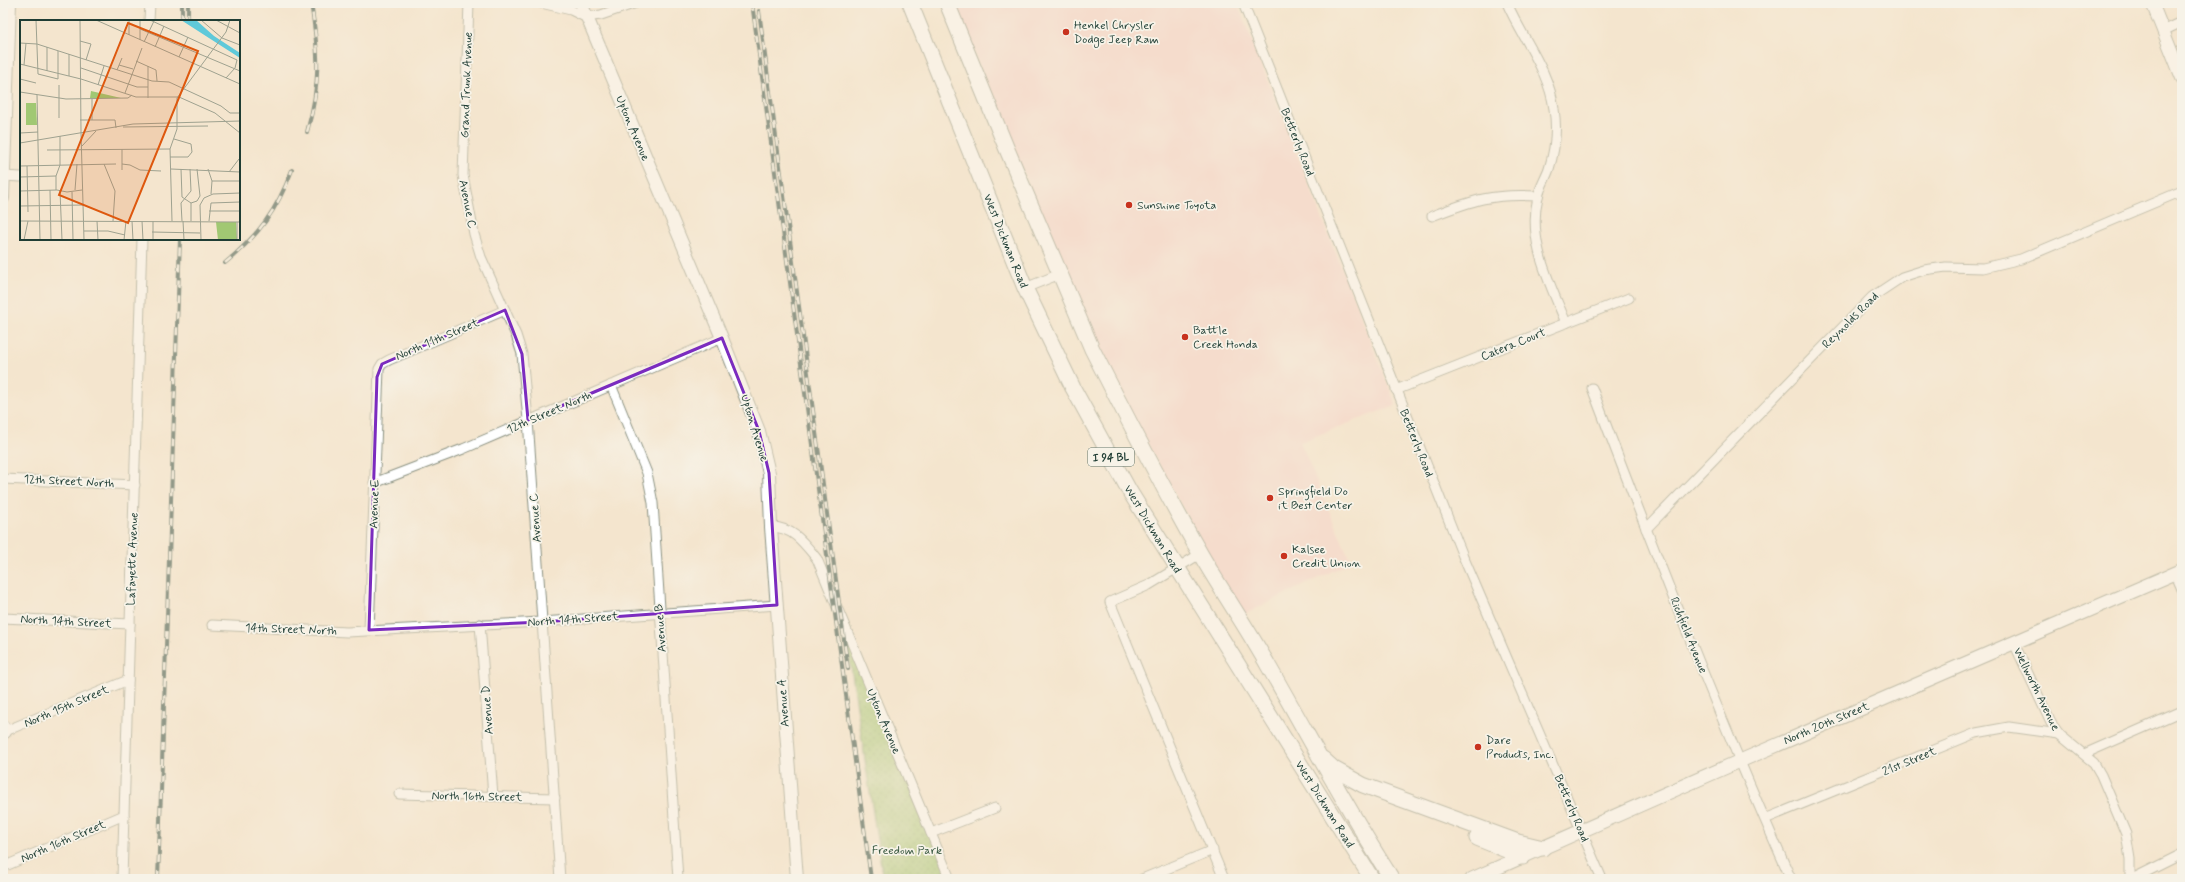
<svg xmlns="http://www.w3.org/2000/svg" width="2185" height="882" viewBox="0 0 2185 882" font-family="Mynerve,sans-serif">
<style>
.built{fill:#f7d0ca}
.green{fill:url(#green-dots);stroke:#608254}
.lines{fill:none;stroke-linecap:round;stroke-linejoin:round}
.minor-casing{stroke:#8a9181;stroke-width:11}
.tertiary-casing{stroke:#8a9181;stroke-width:14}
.secondary-casing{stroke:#8a9181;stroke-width:15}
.primary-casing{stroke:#8a9181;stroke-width:17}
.minor{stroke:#fff;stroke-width:9}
.tertiary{stroke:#fff;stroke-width:12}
.secondary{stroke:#fff;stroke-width:13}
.primary{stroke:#fff;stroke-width:15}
.rail-casing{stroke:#1f3d34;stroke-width:4}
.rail{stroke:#f7f3e8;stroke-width:2.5;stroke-dasharray:8;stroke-linecap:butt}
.marked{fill:none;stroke:#7b2cbf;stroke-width:3;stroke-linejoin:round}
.poi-dot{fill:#c8321e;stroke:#f7f3e8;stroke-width:1.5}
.labels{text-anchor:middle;stroke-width:3.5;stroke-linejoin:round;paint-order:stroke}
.shield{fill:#f7f3e8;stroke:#60746a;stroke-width:1}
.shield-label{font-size:11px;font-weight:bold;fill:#1f3d34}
.poi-label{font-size:12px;fill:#1f3d34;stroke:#f7f3e8;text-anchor:start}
.street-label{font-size:12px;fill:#1f3d34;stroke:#f7f3e8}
.park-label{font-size:12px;fill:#395941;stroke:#f7f3e8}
.inset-road{fill:none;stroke:#9fa290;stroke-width:1}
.view{fill:#de580e;fill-opacity:0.15;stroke:#de580e;stroke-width:2}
.inset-edge{fill:none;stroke:#1f3d34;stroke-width:2}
</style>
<defs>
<pattern id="green-dots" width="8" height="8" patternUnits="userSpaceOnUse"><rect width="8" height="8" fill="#a1c873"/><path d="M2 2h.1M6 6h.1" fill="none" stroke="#83a45f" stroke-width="1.8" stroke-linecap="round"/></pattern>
</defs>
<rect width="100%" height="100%" fill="#f7f3e8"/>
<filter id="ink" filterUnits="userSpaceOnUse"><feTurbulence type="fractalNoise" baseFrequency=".025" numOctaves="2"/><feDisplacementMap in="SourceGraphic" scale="8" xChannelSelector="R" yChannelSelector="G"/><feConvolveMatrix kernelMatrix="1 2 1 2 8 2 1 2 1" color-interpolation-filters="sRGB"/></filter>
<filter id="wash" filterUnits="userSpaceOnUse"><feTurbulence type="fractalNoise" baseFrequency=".012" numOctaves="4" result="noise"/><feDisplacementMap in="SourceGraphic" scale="16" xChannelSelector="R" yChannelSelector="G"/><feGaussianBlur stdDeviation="0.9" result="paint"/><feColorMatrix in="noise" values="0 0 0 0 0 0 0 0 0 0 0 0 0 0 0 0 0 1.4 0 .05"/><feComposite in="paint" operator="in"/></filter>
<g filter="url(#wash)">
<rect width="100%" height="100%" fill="#f4e5ce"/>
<!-- built -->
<path class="built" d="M953,3H1237L1396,405L1300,442L1351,562L1243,615L1228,591L1104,364Z"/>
<!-- green -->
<path class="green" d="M846,634L950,879H883Z"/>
</g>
<g filter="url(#ink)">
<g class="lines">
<!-- minor casing -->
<g class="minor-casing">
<g id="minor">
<path d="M469,3L463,175L474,234L481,257L516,335L522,354L528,420L560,879"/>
<path d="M541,3L571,10L585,17L601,15L636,3"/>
<path d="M1243,3L1463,556L1602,879"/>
<path d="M1507,3C1522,38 1549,70 1554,109C1557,128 1555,150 1549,169C1546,178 1540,187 1538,197C1527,241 1550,283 1566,323"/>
<path d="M149,21L150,3"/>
<path d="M2163,31L2182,22"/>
<path d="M3,176L21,177"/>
<path d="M1432,216C1473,200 1493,193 1538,196"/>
<path d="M1025,288L1060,274"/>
<path d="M611,385L647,473L653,503L678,879"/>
<path d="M1592,388C1655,553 1719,718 1791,879"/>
<path d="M1396,390L1629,298"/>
<path d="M3,479L135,485"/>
<path d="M374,483L463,449L722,338"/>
<path d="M771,527C793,527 804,543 817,559L950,879"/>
<path d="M1646,529L1872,297L1902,277L1924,270L1946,267L1983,268L2021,259L2182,191"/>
<path d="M1200,554L1149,585L1110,602L1224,879"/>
<path d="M2175,573L2182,589"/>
<path d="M3,618L130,624"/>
<path d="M480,624L493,796"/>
<path d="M212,625L347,632L542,622L777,605"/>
<path d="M369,630L379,369L382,364L389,360L505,310"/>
<path d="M2014,643L2051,723L2060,735L2094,763L2101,775L2126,834L2130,859V879"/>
<path d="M3,732L128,680"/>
<path d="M2084,754L2182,711"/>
<path d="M399,794L555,798"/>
<path d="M1765,819L1976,733L2009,727L2059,734"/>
<path d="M931,833L995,808"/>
<path d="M3,867L124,815"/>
<path d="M122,879L142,239"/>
<path d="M1142,879L1213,850"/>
<path d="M2132,879L2182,854"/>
</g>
</g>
<!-- tertiary casing -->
<g class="tertiary-casing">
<g id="tertiary">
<path d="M581,3L722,338L759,431L769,473L771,527L797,879"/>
<path d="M2152,3L2182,78"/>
<path d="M3,198L10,3"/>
<path d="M3,726L5,732"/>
</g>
</g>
<!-- secondary casing -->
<g class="secondary-casing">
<path id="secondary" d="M1472,879L1740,761L2182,570"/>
</g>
<!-- primary casing -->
<g class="primary-casing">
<g id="primary">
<path d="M910,3L1025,288L1073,388L1130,492L1372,879"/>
<path d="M947,3L1006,147L1092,349C1127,418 1162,487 1201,555C1223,593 1248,629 1269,667C1310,738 1347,810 1392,879"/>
<path d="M1323,759L1334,769L1363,785L1518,842L1543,848"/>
<path d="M1477,838L1523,857"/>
</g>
</g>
<!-- minor -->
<use href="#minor" class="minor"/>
<!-- tertiary -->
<use href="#tertiary" class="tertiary"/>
<!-- secondary -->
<use href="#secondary" class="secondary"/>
<!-- primary -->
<use href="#primary" class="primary"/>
<!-- rail casing -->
<g class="rail-casing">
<g id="rail">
<path d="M752,3L871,879"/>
<path d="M759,11L848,669"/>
<path d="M182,21V3"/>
<path d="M188,21V3"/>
<path d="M307,132C321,82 319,54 311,3"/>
<path d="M225,263C259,235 277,210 292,170"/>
<path d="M158,879L180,239"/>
</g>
</g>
<!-- rail -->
<use href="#rail" class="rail"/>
</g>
</g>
<!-- marked area -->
<path d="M0 0H2185V882H0ZM505,310L522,354L528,420L722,338L759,431L769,473L777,605L542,622L369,630L377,377L382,364Z" fill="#f4e5ce" fill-opacity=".55" fill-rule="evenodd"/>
<path class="marked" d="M505,310L522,354L528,420L722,338L759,431L769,473L777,605L542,622L369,630L377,377L382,364Z"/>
<!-- markers -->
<g class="poi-dot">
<circle cx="1066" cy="32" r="4"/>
<circle cx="1129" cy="205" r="4"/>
<circle cx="1185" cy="337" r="4"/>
<circle cx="1270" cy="498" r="4"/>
<circle cx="1284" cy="556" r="4"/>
<circle cx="1478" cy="747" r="4"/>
</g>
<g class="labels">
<!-- shield labels -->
<rect class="shield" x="1088" y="448" width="46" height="18" rx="3"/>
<g class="shield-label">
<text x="1111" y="461">I 94 BL</text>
</g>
<!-- poi labels -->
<g class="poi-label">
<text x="1074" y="29">Henkel Chrysler<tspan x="1074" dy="14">Dodge Jeep Ram</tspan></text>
<text x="1137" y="209">Sunshine Toyota</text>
<text x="1193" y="334">Battle<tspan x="1193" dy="14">Creek Honda</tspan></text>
<text x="1278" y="495">Springfield Do<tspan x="1278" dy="14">it Best Center</tspan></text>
<text x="1292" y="553">Kalsee<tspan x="1292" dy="14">Credit Union</tspan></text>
<text x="1486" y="744">Dare<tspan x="1486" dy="14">Products, Inc.</tspan></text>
</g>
<!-- street labels -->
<g class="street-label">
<text transform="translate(466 85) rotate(-88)" y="4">Grand Trunk Avenue</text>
<text transform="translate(633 128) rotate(67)" y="4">Upton Avenue</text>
<text transform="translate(1298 142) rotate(68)" y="4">Betterly Road</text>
<text transform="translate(468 204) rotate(79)" y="4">Avenue C</text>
<text transform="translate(1006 241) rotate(68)" y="4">West Dickman Road</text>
<text transform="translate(1850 320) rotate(-45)" y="4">Reynolds Road</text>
<text transform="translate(437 339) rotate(-23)" y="4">North 11th Street</text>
<text transform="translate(1513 344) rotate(-22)" y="4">Catera Court</text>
<text transform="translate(549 412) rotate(-23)" y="4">12th Street North</text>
<text transform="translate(755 428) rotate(73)" y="4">Upton Avenue</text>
<text transform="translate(1417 443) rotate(68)" y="4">Betterly Road</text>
<text transform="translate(69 481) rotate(3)" y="4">12th Street North</text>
<text transform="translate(374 504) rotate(-88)" y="4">Avenue E</text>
<text transform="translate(535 518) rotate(-94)" y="4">Avenue C</text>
<text transform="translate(1153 529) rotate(59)" y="4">West Dickman Road</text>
<text transform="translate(132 559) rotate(-88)" y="4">Lafayette Avenue</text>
<text transform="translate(573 619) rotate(-4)" y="4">North 14th Street</text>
<text transform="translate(66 621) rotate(3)" y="4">North 14th Street</text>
<text transform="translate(660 628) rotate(-94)" y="4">Avenue B</text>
<text transform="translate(291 629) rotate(2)" y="4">14th Street North</text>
<text transform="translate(1689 635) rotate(68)" y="4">Richfield Avenue</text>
<text transform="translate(2037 689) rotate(64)" y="4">Wellworth Avenue</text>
<text transform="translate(783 703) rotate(-94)" y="4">Avenue A</text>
<text transform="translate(66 706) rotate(-23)" y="4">North 15th Street</text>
<text transform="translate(487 710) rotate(-94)" y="4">Avenue D</text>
<text transform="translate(884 721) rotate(67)" y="4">Upton Avenue</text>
<text transform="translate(1826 723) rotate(-23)" y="4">North 20th Street</text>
<text transform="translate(1909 761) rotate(-23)" y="4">21st Street</text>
<text transform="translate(477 796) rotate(1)" y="4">North 16th Street</text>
<text transform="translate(1325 804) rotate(58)" y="4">West Dickman Road</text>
<text transform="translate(1572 808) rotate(67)" y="4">Betterly Road</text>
<text transform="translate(63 841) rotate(-23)" y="4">North 16th Street</text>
</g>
<!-- park labels -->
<g class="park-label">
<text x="907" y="854">Freedom Park</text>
</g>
</g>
<!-- overview -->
<g transform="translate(20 20)">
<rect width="220" height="220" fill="#f4e5ce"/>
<path d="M71,71L101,78H70ZM196,202H216L217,220H198Z" fill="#a1c873"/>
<path d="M6,83H16L17,105H6Z" fill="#a1c873"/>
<path d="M161,0H176L194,16L220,33V38Z" fill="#5fc9da"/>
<path class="inset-road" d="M16,0L18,54L38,59V31M60,0L61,112M76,0L220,64M109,0V15M120,0V20M130,0L217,40L215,48L206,58M181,0L202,18L220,25M196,0L220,13M120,9L220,51M60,21L71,24L66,40M124,22L134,1M0,23L17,24L132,61L149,62L201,86L210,93H220M135,27L144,6M49,34V56M159,37L168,17M116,41L136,50L137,61M0,44L61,59L116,77H159L195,93L220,113M4,45L6,23M99,45L113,49M128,46V78M61,48L117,67H128M97,50L102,38M27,51V27M0,59L16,63M39,65V98M78,65L84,46M0,72L46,79L108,78L112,75M105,73L122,28M17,75L20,220M72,78V100M60,100H95L96,108M103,107L188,106M61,112L64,220M0,113L18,112M0,123L113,104L220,101M62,126L76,111M27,130L150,129M150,137H168L172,132L171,124L154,119M84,144L95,171L93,201M102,144L110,145L120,150L141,151M0,146L96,144M7,146L8,192M151,149L220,152M161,149L162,177L171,183M188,149L192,161H220M102,150V129M209,152L219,139M0,157L36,156M30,170L31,220M36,170V156L40,145V116M55,170L57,144M0,171L37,170L47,172L62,170M40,171L42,220M52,172L53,220M191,174L192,161M171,183L177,181L180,176L177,149M171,183V201M0,186L63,185M189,191H220M0,201L220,202M77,201L78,220M112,201L113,220M122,201L123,220M133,201V220M152,201L150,129L157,109V78L206,12L210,0M162,201L161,183L171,171L170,149M163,201L164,220M189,201L191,183L220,182M217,202V220M64,211H88L105,215M132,212L180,213M4,220L8,201M104,220L106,201M181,220L180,185L184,178L193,174L220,173"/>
<path class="view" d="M108,3L178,31L108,203L39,175Z"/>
<rect width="220" height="220" class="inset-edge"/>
</g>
<!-- margin -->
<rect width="2185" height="882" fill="none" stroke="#f7f3e8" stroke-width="16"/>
</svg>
